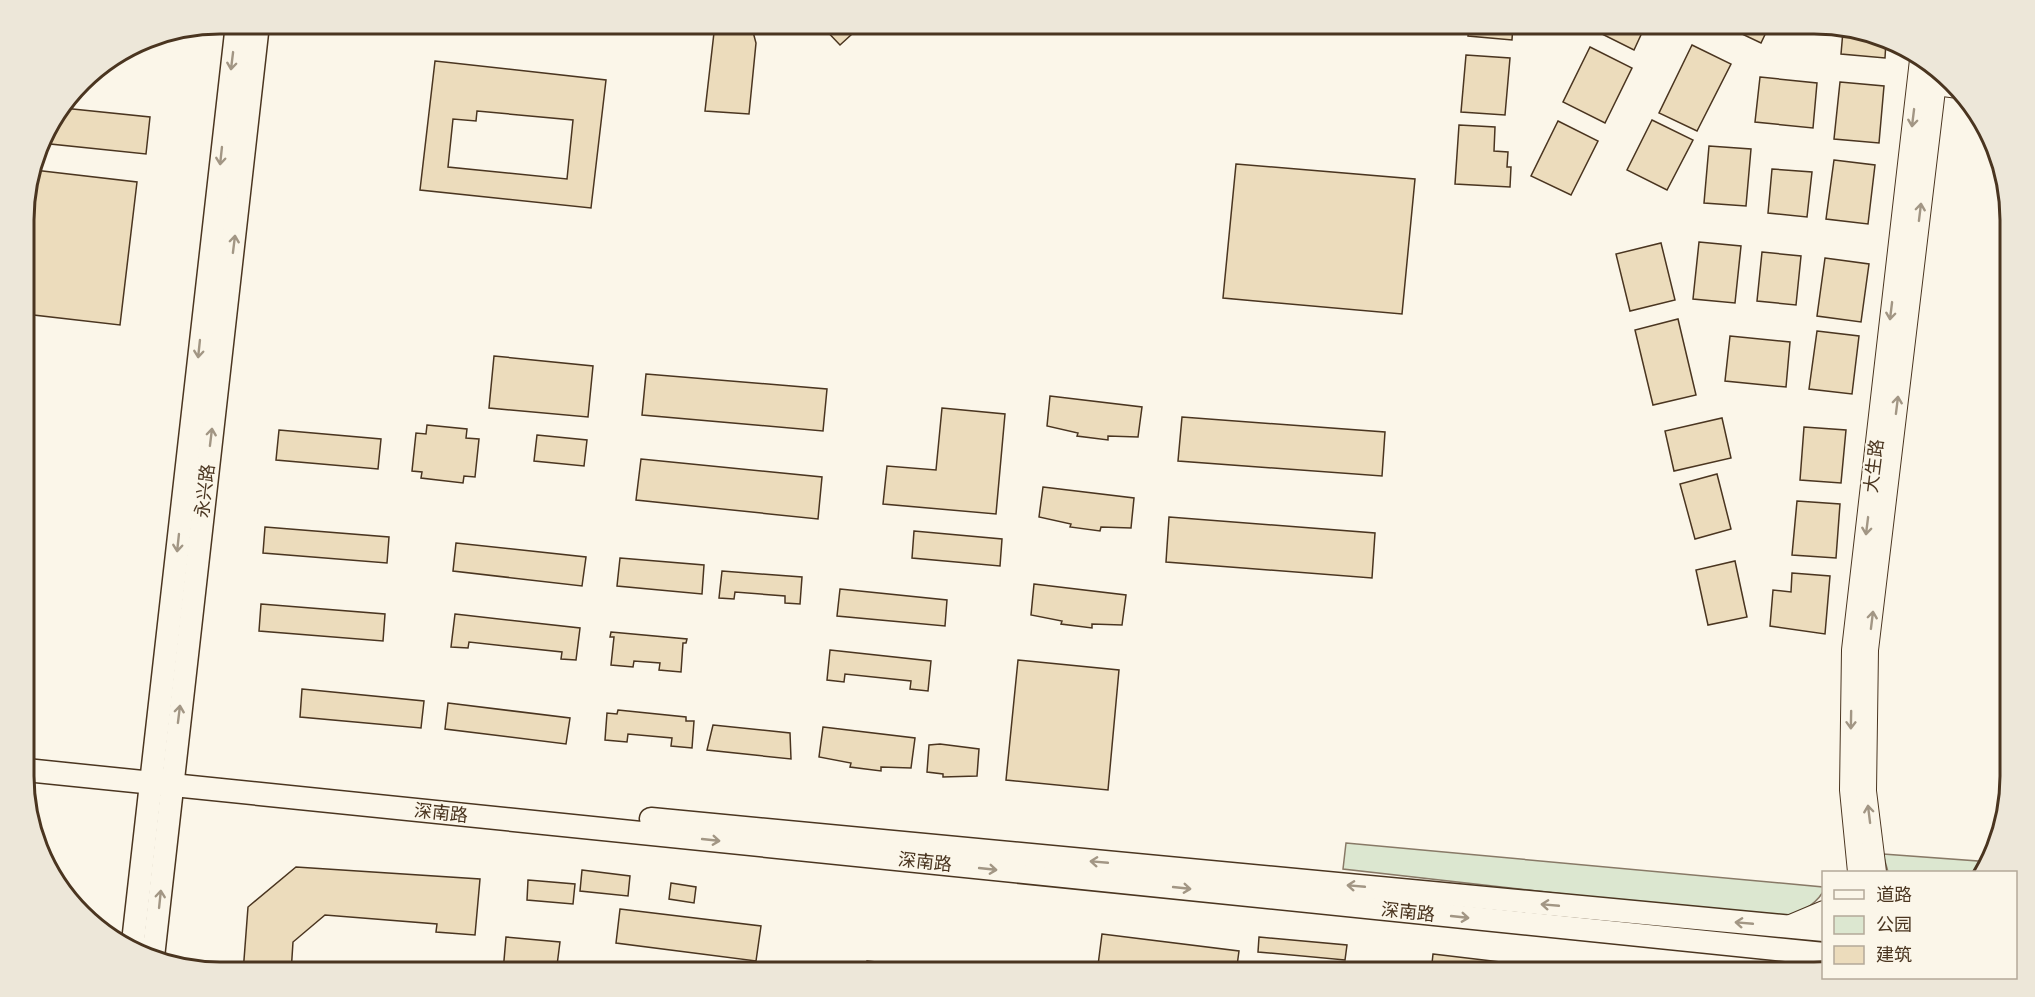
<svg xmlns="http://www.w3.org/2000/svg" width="2035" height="997" viewBox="0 0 2035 997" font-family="'Work Sans','Noto Sans SC',sans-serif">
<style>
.green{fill:#dce7d0;stroke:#887966;stroke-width:1.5}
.building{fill:#ecdcbc;stroke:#4a3520;stroke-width:1.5;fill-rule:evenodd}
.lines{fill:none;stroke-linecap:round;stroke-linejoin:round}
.street-casing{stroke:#4a3520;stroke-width:16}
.secondary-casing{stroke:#4a3520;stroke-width:22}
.primary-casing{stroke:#4a3520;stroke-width:25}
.street{stroke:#fbf6e9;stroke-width:14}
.secondary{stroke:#fbf6e9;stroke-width:20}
.primary{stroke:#fbf6e9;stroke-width:22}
.oneway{stroke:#a29684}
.labels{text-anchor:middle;stroke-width:4.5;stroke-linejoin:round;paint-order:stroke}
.street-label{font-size:18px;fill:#4a3520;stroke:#fbf6e9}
.rim{fill:none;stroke:#4a3520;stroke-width:3}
</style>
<rect width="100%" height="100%" fill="#fbf6e9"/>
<!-- green -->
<g class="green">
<path d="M1346,843L1823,887V892C1812,909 1794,916 1775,918L1343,869Z"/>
<path d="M1883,854L1991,862L1983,872H1888Z"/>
</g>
<!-- building -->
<g class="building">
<path d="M715,24H768L752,28L756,43L749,114L705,111Z"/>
<path d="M820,24H863L840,45Z"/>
<path d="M1469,24H1513L1512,40L1468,36Z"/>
<path d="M1582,24H1646L1634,50Z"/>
<path d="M1721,24H1770L1761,43Z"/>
<path d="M1843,31L1886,41L1885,58L1841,54Z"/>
<path d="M1692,45L1731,64L1697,131L1659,113Z"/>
<path d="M1590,47L1632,68L1605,123L1563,102Z"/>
<path d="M1466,55L1510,58L1505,115L1461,112Z"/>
<path d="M435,61L606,80L591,208L420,190ZM477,111L573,120L567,179L448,167L453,119L476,121Z"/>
<path d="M1760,77L1817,83L1813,128L1755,122Z"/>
<path d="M1840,82L1884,86L1879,143L1834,139Z"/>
<path d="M63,108L150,117L146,154L41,143L44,134Z"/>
<path d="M1652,120L1693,140L1667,190L1627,170Z"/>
<path d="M1558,121L1598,141L1571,195L1531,176Z"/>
<path d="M1459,125L1495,127L1494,151L1508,152L1507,167H1511L1510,187L1455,184Z"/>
<path d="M1709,146L1751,149L1746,206L1704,203Z"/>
<path d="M1834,160L1875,165L1868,224L1826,219Z"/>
<path d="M1236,164L1415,179L1402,314L1223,298Z"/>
<path d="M1772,169L1812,172L1807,217L1768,213Z"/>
<path d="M34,170L137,182L120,325L25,314L24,207Z"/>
<path d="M1699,242L1741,246L1735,303L1693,299Z"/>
<path d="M1661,243L1675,300L1630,311L1616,254Z"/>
<path d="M1762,252L1801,256L1796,305L1757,301Z"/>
<path d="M1825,258L1869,264L1861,322L1817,316Z"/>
<path d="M1678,319L1696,395L1653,405L1635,330Z"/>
<path d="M1817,331L1859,336L1852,394L1809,389Z"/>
<path d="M1730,336L1790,342L1786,387L1725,381Z"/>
<path d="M494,356L593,366L588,417L489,408Z"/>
<path d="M646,374L827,389L823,431L642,415Z"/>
<path d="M1050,396L1142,407L1138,437L1108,436V440L1077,436L1078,433L1047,426Z"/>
<path d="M942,408L1005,414L996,514L883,504L887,466L936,470Z"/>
<path d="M1182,417L1385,432L1382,476L1178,461Z"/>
<path d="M1722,418L1731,458L1674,471L1665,431Z"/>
<path d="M427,425L467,429L466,438L479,439L475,477L464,476L463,483L421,478L422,472L412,471L416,433L426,434Z"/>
<path d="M1804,427L1846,430L1841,483L1800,480Z"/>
<path d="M279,430L381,439L378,469L276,460Z"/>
<path d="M537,435L587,440L584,466L534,461Z"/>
<path d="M641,459L822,477L818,519L636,500Z"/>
<path d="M1717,474L1731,529L1695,539L1680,484Z"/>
<path d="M1043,487L1134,498L1131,528L1101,527L1100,531L1070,527L1071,524L1039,517Z"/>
<path d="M1797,501L1840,504L1836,558L1792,555Z"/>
<path d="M1169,517L1375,533L1372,578L1166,562Z"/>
<path d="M265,527L389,537L387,563L263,553Z"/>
<path d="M914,531L1002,539L1000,566L912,558Z"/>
<path d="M456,543L586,557L582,586L453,571Z"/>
<path d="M620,558L704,565L702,594L617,586Z"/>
<path d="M1735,561L1747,617L1708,625L1696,570Z"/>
<path d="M722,571L802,577L800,604L785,603V596L735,592L734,599L719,598Z"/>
<path d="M1792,573L1830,576L1825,634L1770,626L1773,590L1791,592Z"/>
<path d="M1034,584L1126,595L1122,625L1092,624V628L1061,624L1062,621L1031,615Z"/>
<path d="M840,589L947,600L945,626L837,616Z"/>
<path d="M261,604L385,614L383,641L259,631Z"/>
<path d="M455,614L580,628L576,660L561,659L562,652L469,642L468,648L451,647Z"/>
<path d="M611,632L687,639L686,643H683L681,672L659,670L660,663L634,661L633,667L611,665L614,637H610Z"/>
<path d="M830,650L931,661L928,691L910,689L911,681L845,674L844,682L827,680Z"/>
<path d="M1018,660L1119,670L1108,790L1006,780Z"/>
<path d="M302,689L424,701L421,728L300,717Z"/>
<path d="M448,703L570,718L566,744L445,729Z"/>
<path d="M618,710L686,717V721H694L692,748L671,746L672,738L628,734L627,742L605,740L607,713L617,714Z"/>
<path d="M713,725L790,733L791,759L707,750Z"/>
<path d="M823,727L915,738L911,768L881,767V771L850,767L851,763L819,757Z"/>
<path d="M940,744L979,749L977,776L943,777V774L927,772L929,745Z"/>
<path d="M296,867L480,879L475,935L436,932L437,924L325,915L293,942L291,973H243L248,907Z"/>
<path d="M582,870L630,876L628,896L580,891Z"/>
<path d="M528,880L575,884L573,904L527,900Z"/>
<path d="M671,883L696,887L694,903L669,899Z"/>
<path d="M620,909L761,926L756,961L616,943Z"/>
<path d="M1102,934L1239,951L1236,973H1097Z"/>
<path d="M506,937L560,942L556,973L503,972Z"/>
<path d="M1259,937L1347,945L1345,960L1258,952Z"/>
<path d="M1433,954L1593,973H1431Z"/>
<path d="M867,961L982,973H866Z"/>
<path d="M1251,963L1359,973H1250Z"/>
</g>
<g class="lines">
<!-- street casing -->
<g class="street-casing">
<path id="street" d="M1928,87L1958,91"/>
</g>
<!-- secondary casing -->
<g class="secondary-casing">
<g id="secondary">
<path d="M1858,872L1850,790L1852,650L1920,60"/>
<path d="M1876,872L1866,791L1868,650L1937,73"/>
<path d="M1786,927L1824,911"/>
</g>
</g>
<!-- primary casing -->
<g class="primary-casing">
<g id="primary">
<path d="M26,770L1824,954"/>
<path d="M651,819L1824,930"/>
<path d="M132,951L237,24"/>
<path d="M153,957L258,24"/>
</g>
</g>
<!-- street -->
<use href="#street" class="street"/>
<!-- secondary -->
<use href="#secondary" class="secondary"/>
<!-- primary -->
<use href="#primary" class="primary"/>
</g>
<!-- one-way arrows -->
<defs><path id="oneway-shaft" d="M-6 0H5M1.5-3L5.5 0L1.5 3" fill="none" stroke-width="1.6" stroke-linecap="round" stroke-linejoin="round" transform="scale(1.5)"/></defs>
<g class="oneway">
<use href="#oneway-shaft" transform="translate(232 61) rotate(97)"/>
<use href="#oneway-shaft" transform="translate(1913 118) rotate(97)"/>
<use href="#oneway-shaft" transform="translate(221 156) rotate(96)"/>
<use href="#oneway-shaft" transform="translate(1920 212) rotate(-83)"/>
<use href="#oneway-shaft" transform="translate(234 244) rotate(-83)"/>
<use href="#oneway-shaft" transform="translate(1891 311) rotate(97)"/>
<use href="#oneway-shaft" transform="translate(199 349) rotate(96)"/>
<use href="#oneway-shaft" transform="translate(1897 405) rotate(-83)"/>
<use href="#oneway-shaft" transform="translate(211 437) rotate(-83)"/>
<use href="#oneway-shaft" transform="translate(1867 526) rotate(97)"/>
<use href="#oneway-shaft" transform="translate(178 543) rotate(96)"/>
<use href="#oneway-shaft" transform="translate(1872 620) rotate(-83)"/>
<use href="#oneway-shaft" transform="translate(179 714) rotate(-83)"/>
<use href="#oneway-shaft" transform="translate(1851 720) rotate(91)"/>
<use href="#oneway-shaft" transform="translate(1869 814) rotate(-97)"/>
<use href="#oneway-shaft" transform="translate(711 840) rotate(6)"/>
<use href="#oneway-shaft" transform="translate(1099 862) rotate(-175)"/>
<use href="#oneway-shaft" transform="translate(988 869) rotate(6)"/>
<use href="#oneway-shaft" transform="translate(1356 886) rotate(-175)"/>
<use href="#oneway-shaft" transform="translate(1182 888) rotate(6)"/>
<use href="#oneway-shaft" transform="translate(160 899) rotate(-84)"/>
<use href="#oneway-shaft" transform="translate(1550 905) rotate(-175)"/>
<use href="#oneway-shaft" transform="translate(1460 917) rotate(6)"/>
<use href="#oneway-shaft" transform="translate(1744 923) rotate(-175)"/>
</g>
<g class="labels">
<!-- street labels -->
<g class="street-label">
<text transform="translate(1874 466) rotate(-83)" y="6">大生路</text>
<text transform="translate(205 491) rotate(-83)" y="6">永兴路</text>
<text transform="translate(441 813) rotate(6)" y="6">深南路</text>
<text transform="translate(925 862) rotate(6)" y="6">深南路</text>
<text transform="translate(1408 912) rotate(6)" y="6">深南路</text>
</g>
</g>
<!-- crop -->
<path d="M0 0H2035V997H0ZM220 34H1814A186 186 0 0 1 2000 220V776A186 186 0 0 1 1814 962H220A186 186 0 0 1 34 776V220A186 186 0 0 1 220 34Z" fill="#ede7d9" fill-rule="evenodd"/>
<path class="rim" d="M220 34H1814A186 186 0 0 1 2000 220V776A186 186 0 0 1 1814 962H220A186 186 0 0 1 34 776V220A186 186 0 0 1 220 34Z"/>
<!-- legend -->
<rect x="1822" y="871" width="195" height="108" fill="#fbf6e9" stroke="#b4a999" stroke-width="1.5"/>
<rect x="1834" y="890" width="30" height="9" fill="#fbf6e9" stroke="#b4a999" stroke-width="1.5"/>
<text x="1876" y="901" font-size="18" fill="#4a3520">道路</text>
<rect x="1834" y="916" width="30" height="18" fill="#dce7d0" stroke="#b4a999" stroke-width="1.5"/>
<text x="1876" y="931" font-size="18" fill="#4a3520">公园</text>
<rect x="1834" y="946" width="30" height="18" fill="#ecdcbc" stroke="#b4a999" stroke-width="1.5"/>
<text x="1876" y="961" font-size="18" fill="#4a3520">建筑</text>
</svg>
